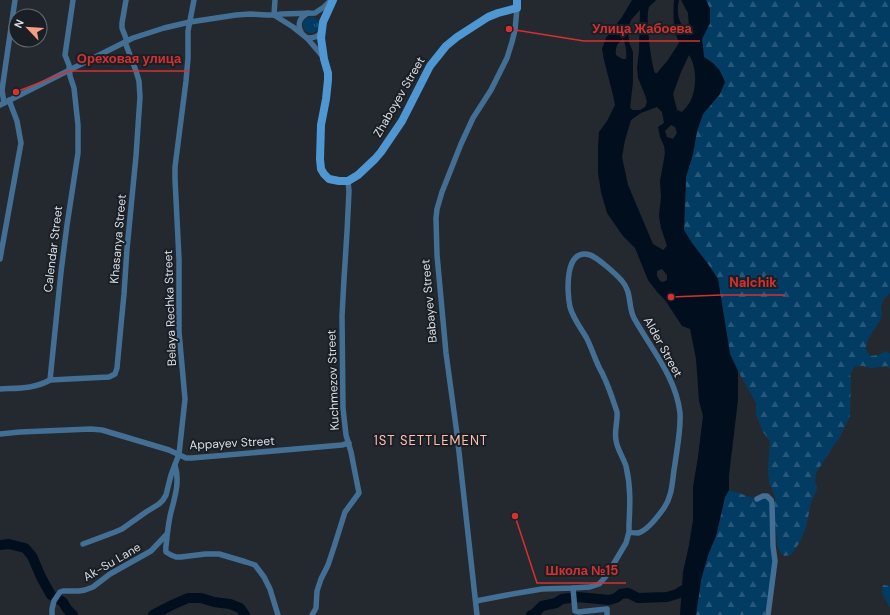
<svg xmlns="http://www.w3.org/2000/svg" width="890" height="615" viewBox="0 0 890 615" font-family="'DM Sans',sans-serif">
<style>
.grass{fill:url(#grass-tufts)}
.forest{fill:url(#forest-firs)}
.water{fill:#000e1e;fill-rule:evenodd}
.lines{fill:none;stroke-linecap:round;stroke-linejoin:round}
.river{stroke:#000e1e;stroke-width:10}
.street{stroke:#446f94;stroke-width:5.5}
.secondary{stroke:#4f97d2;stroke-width:8}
.labels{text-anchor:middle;stroke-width:4;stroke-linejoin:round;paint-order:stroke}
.street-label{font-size:12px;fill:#d9dde1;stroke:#191f25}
.neighbourhood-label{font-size:13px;letter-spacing:1px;fill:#ffbdac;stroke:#191f25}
.leader{fill:none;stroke:#d63131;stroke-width:1.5}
.callout-dot{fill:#d63131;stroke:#191f25;stroke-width:1.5}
.callout-label{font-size:13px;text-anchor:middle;font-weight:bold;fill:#d63131;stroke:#191f25;stroke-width:4;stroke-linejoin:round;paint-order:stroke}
</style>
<defs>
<pattern id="grass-tufts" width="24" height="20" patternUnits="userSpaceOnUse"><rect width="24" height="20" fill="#033c63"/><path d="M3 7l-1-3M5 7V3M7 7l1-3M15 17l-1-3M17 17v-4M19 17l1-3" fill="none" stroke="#275879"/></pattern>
<pattern id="forest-firs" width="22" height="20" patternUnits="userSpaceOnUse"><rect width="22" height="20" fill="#033c63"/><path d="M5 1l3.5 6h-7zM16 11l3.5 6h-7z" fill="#275879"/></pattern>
</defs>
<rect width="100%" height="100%" fill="#23292e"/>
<!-- grass -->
<circle class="grass" cx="311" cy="25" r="8"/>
<!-- forest -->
<g class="forest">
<path d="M706,0H890V293L884,299L881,307L882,314L880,321L871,334L867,342L866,350L870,356L878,355L885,351L890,353V369L887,366L871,368L863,366H855L850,374L851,381L850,416L839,439L834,445L816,473L815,481L817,489L811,503L806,527L800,542L791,555L784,556L779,550L777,543L776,529L774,517L775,508V497L769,482L768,470L770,441L763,432L759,422L756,414V403L738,371L730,354L718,279L708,264L692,243L684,230L686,177L693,154L697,131L703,114L720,94L714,63L704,58L702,39L710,23V9Z"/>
<path d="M729,490L757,499L763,496L771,500L774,554L768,615H696L701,580L708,555L716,536L725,497Z"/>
<path d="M883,585L890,586V608L882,593Z"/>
</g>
<!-- water -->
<path class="water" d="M632,0H656C654,2 651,5 649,7C645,17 651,63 655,73H657L668,60L679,43C673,27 673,17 674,0H679C677,9 677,20 684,27L689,28L688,13L681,0H706L710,9V23L702,39L704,57C717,66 720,68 725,82L720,94L703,114L697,131L693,154L686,177L684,230L692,243L708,264L718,279L730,354L738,371V400L729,475V490L725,497L716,536L708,555L701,580L696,615H680L683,572L689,545L693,520V487L698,457L703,416L699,401L696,359L690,329L682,326L665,300L658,293L648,280L635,248L623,236L607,213L601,192L598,173V147L599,132L607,121L615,105L613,95L604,60L602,49L606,38L622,17ZM640,10L639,51L637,68L638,78L645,95L647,102L645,107L640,110H633L630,108L633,82V52L629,42L628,29L631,20ZM623,39C626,44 627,54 626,59H622L616,55C615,48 617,43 623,39ZM689,55C697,67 697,89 690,102C688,105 685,109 682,112L677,110L673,94L681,72ZM657,107L662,112L664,123L658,127L660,137L664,146L665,153L660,181L661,197L659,216L661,228L667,246L663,250L653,244L628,185L622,157L625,140L631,120L641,113ZM671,125L675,127L677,133L673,139L667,137L665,131ZM662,269L667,275V280L663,282L660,281L657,276V271Z"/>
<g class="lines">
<!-- river -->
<g class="river">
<path d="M0,545L9,544L25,548L32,556L41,577L51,595L63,602L67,609L73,615"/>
<path d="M153,615L172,605L188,598H201L214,602L230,604L240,608L245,615"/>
<path d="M531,615H533L542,606L556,603L562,599L578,597L609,600L616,598L621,594L628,593L638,598L667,597L677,594L693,584"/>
</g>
<!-- street -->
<g class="street">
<path d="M126,0L122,23V28L127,41"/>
<path d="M274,15L282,14L315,13L324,7L331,0"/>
<path d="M274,15L275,0"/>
<path d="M301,32C297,24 300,17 308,13"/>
<path d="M307,38C314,38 319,37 322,31"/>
<path d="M4,103L2,90L15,0"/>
<path d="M0,105L133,38L164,28L190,22L236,15L250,14L267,15H274L293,27L307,38L324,58"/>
<path d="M0,259L21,143L17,121L9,100"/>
<path d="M50,380L109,377L115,374L117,368L121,325L124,294L127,249L136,156L140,97L139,81L136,71L125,42"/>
<path d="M0,389C18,388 34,389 50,380L61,272L67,225L78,153V125L74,88L70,76L69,65L65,55L73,0"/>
<path d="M0,434L20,432L91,429L102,430L169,450L186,458H192L342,445L349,443"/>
<path d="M175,465C180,481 175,497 171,512C169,520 168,528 167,537C167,542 165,547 166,552L171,555L176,557H181L205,554H219L246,562L255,565L264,577L270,589L278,615"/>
<path d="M757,499L763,496H767L771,500L772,503L773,546L775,561L768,615"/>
<path d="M83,544L115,532L122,529L146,512L159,504L163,500L166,495L171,475L179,454L185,399L179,332V259L175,179V167L186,81L188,58V31L194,0"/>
<path d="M573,588L575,611L578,612L607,609V615"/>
<path d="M476,601L507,595L542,589L573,588L590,587L599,584L601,582L607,575L626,543L629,532V525C630,505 631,487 626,466C623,457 617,449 616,440C614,431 618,421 617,412C613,400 609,387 603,375C602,372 600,370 599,367C594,357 591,346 586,337C580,327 573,318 570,307C567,293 564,247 590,255C597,257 617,275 622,281C632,292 628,307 634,318C651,349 676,377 680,413C681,430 677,448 675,464C672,480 673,495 664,508C659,515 647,531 638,533C635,533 632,533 629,532"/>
<path d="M52,615V609L54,601L60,592L63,591H79L85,590L93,587L110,574L151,551L167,534"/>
<path d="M312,615L316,608L317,591L321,579L328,565L334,547L345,512L359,493L351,452L346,435L343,408L342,316L344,279L347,232L349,191L348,181"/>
<path d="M477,615L457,434L446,353L437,255L436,218L437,209L442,192L461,144L473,118L491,90L507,58L512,42L515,30L517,8"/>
</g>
<!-- secondary -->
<path class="secondary" d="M333,0L323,22L321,38L324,59L328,73V80L326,99L321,125L320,159L321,169L324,174L329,179L339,181H348L358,175L375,159L381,152L402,121L430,66L446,46L457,37L488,17L498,13L517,8V0"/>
</g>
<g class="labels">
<!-- street labels -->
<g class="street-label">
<text transform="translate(399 97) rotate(-60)" y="4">Zhaboyev Street</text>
<text transform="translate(118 239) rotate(-85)" y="4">Khasanya Street</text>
<text transform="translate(53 249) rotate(-83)" y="4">Calendar Street</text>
<text transform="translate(429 301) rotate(-95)" y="4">Babayev Street</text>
<text transform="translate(170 308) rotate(-92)" y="4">Belaya Rechka Street</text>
<text transform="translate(663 347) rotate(61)" y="4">Alder Street</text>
<text transform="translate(333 380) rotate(-92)" y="4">Kuchmezov Street</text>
<text transform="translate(232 443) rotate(-3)" y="4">Appayev Street</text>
<text transform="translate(112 562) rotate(-30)" y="4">Ak-Su Lane</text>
</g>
<!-- neighbourhood labels -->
<g class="neighbourhood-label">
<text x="431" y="445">1ST SETTLEMENT</text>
</g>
</g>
<!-- callouts -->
<path class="leader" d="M509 29L584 41H700M16 92L69 71H189M671 297L721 295H785M515 516L537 583H626"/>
<g class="callout-dot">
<circle cx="509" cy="29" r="4"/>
<circle cx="16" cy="92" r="4"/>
<circle cx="671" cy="297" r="4"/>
<circle cx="515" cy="516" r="4"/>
</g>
<g class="callout-label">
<text x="642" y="33">Улица Жабоева</text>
<text x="129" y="63">Ореховая улица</text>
<text x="753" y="287">Nalchik</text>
<text x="582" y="575">Школа №15</text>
</g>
<!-- north arrow -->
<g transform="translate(28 28) rotate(295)"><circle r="19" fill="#191f25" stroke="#666b70"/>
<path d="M0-3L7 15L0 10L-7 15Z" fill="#f49e87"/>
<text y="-6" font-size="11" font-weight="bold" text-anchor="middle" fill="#d9dde1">N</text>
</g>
</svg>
